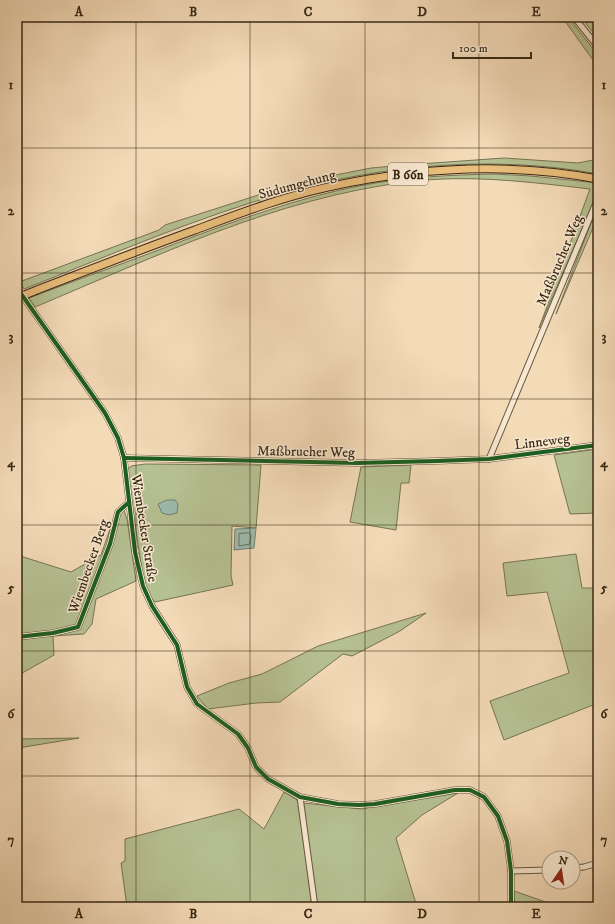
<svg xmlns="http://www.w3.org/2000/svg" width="615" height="924" viewBox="0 0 615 924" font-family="'IM FELL DW Pica',serif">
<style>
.green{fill:#b6c193;stroke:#767454}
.water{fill:#9cbbad;stroke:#748070}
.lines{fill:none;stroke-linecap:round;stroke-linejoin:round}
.shore{stroke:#6a7260;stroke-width:1}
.minor-casing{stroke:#66553d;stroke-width:7}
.major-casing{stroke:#372814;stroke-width:9}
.minor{stroke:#f8e8d1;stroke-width:5}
.major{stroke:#eabe7c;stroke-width:7}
.major-bridge-casing{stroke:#372814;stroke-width:9;stroke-linecap:butt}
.major-bridge{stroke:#eabe7c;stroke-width:7}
.cycleway-casing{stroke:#f8e8d1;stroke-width:6}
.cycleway{stroke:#1b5e20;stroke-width:4}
.grid{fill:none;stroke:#372814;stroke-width:1;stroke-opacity:0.55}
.labels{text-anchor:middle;stroke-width:3;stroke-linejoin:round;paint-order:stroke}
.shield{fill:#f8e8d1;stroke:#71624d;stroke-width:1}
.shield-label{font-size:13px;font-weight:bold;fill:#372814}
.street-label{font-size:14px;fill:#372814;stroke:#f8e8d1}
.neatline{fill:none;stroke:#372814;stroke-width:1.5}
.grid-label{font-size:13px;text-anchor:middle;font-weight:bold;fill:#372814}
</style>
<rect width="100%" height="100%" fill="#f4dbb8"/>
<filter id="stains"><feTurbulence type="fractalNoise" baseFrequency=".005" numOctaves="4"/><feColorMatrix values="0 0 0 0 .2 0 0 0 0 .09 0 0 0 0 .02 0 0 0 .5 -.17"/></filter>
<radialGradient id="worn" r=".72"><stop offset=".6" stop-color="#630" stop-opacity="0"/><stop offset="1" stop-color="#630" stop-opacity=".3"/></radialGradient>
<!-- green -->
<g class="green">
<path d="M562,17H568L598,55V67Z"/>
<path d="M581,17H589L598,28V39Z"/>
<path d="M504,158L578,163L598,159V174C496,155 387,164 287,192C197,217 111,255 24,289L21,284L22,281L159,230L165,225L277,189L315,179L371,168L405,165Z"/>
<path d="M494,174L531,176L598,183V192L539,328L590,189C530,182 467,174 407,182C276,198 155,257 35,307L29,298C68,283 108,269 148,254C219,227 290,199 364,185C407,177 450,175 494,174Z"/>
<path d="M598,205V216L556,314Z"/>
<path d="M598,449V513L570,514L554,455Z"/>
<path d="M145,464L261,465L256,528L232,526L231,576L233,585L155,602L148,594L143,577L127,471L131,466Z"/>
<path d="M411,465L409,483H401L396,530L350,522L361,467Z"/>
<path d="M123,508L127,519L136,581L96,599L92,624L84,634L53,636L54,655L17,676V555L71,572L101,555L117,509Z"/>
<path d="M576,554L582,588H598V703L504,740L490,701L569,673L547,592L507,596L503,563Z"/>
<path d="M426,613L400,631L352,656L343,654L280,702L256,703L208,709L197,696L229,683L262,674L318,646Z"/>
<path d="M79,738L18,748H17V739Z"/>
<path d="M284,792L297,800L300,804L312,907H127L121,863L125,861V839L239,809L264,829Z"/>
<path d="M458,793L422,815L396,838L417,907H317L303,803L361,809Z"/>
<path d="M514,891L557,906L561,907H514Z"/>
</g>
<!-- water -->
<g class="water">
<path d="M167,500H175L178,504L177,513L169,515L162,513L158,504Z"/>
<path d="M256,528L254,548L234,550L235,529Z"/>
</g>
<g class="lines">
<!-- shore -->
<path class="shore" d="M249,533L251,535L250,544L239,546V534Z"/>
<!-- minor casing -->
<g class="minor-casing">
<g id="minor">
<path d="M574,17L598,47"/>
<path d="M17,288L105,413L118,438L124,458L135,552L143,586L152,606L177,645L187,687L197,704L238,734L248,748L256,767L268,779L300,797L338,804L359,805L375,804L455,790H470L484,797L498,816L507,841L511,871V907"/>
<path d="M124,458L357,463L437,461L489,459L598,445"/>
<path d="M489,459L598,198"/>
<path d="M17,637L53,633L78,627L110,544L118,512L128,503"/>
<path d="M300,797L315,907"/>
<path d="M573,868L584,867L598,863"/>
<path d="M511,871L549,870"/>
</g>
</g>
<!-- major casing -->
<g class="major-casing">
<path id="major" d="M37,290C89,270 142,249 195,230C238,214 282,197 328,187C415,168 509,162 598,179"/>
</g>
<!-- minor -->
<use href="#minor" class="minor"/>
<!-- major -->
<use href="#major" class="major"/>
<!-- major-bridge casing -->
<g class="major-bridge-casing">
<path id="major-bridge" d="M17,298L37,290"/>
</g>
<!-- major-bridge -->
<use href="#major-bridge" class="major-bridge"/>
<!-- cycleway casing -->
<g class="cycleway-casing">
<g id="cycleway">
<path d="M17,288L105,413L118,438L124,458L135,552L143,586L152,606L177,645L187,687L197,704L238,734L248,748L256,767L268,779L300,797L338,804L359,805L375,804L455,790H470L484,797L498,816L507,841L511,871V907"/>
<path d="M124,458L357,463L437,461L489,459L598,445"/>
<path d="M17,637L53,633L78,627L110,544L118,512L128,503"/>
</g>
</g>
<!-- cycleway -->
<use href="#cycleway" class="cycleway"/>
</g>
<!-- grid -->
<path class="grid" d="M136,17V907M250,17V907M365,17V907M479,17V907M17,148H598M17,273H598M17,399H598M17,525H598M17,651H598M17,776H598"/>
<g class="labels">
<!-- shield labels -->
<rect class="shield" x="388" y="163" width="40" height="22" rx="3"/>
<g class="shield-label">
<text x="408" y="179">B 66n</text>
</g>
<!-- street labels -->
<g class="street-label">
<text transform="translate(297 184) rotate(-15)" y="5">Südumgehung</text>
<text transform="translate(559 260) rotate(-67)" y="5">Maßbrucher Weg</text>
<text transform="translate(542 441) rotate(-7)" y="5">Linneweg</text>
<text transform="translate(306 451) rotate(1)" y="5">Maßbrucher Weg</text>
<text transform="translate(145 528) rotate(81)" y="5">Wiembecker Straße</text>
<text transform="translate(88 566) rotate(-71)" y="5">Wiembecker Berg</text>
</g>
</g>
<!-- margin -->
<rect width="615" height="924" fill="none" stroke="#f4dbb8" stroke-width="44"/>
<!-- north arrow -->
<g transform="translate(561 870) rotate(13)"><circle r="19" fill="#f8e8d1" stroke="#ab9b85"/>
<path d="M0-3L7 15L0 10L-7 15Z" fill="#8f2418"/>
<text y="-6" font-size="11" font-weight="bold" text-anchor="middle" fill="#372814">N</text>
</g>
<!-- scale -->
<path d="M453 52v6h78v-6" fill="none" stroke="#372814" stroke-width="2"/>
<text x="459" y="52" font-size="12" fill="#372814" stroke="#f8e8d1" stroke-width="3" paint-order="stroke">100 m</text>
<rect x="22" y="22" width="571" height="880" class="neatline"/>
<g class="grid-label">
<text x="79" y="16">A</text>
<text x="193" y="16">B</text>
<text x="308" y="16">C</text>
<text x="422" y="16">D</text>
<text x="536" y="16">E</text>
<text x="11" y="89">1</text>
<text x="604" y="89">1</text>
<text x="11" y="215">2</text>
<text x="604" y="215">2</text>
<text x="11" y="341">3</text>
<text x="604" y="341">3</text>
<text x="11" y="467">4</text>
<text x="604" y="467">4</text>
<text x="11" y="592">5</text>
<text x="604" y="592">5</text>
<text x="11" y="718">6</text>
<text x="604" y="718">6</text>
<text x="11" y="844">7</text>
<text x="604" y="844">7</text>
<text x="79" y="918">A</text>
<text x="193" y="918">B</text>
<text x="308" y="918">C</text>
<text x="422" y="918">D</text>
<text x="536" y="918">E</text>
</g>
<rect width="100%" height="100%" filter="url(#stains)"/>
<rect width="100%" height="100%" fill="url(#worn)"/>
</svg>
